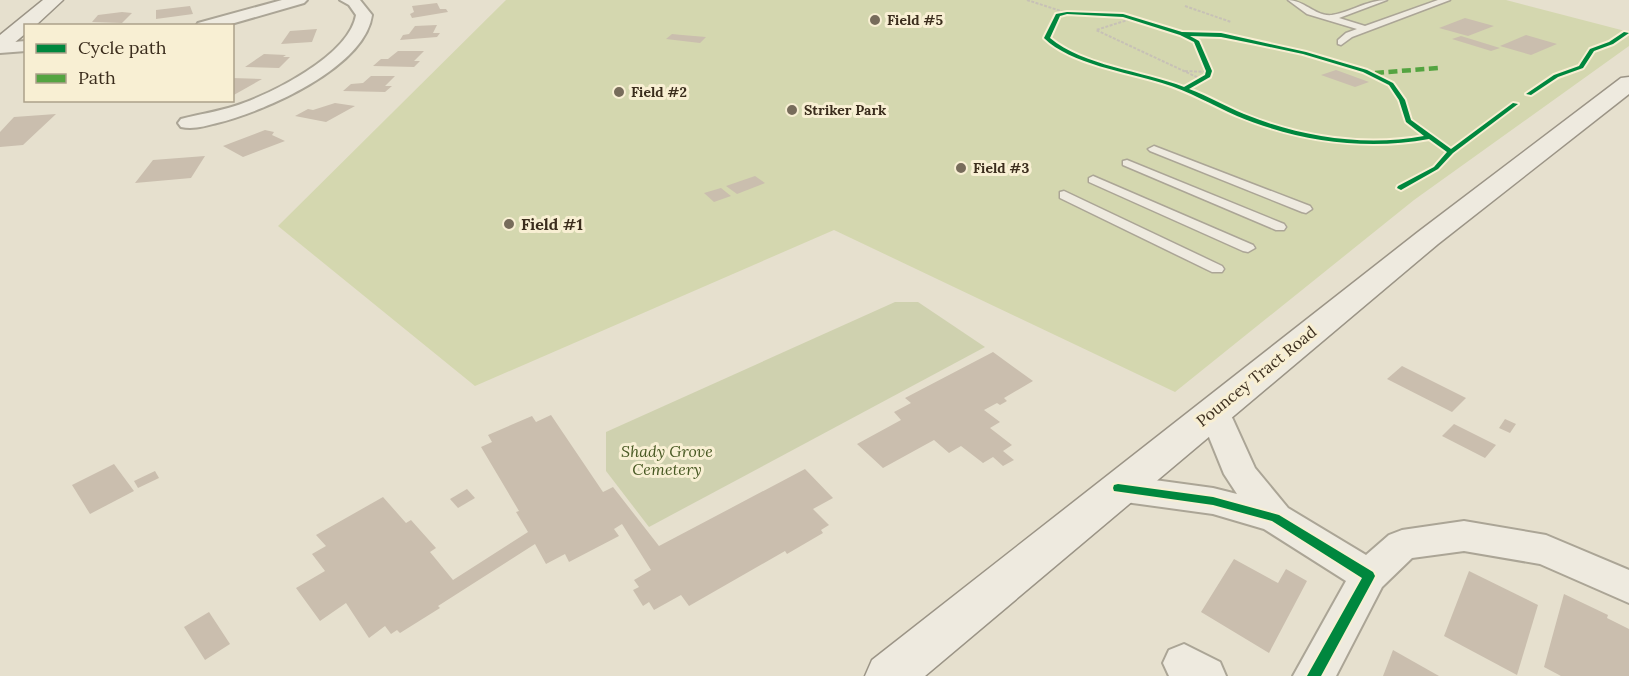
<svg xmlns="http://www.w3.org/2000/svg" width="1629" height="676" viewBox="0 0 1629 676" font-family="Lora,serif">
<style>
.green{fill:#d4d7af}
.cemetery{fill:#cfd1af}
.building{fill:#cabeae}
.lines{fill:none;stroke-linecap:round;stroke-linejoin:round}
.service-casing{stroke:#aba596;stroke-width:3}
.minor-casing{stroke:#aba596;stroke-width:4}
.secondary-casing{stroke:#9b9486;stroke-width:3}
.path{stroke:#c7c1b6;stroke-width:2;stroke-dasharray:3 1.5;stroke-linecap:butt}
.service{fill:#eeeadf;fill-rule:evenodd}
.minor{fill:#eeeadf;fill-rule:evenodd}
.secondary{fill:#eeeadf;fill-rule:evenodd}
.quiet{stroke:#54a441;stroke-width:4.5;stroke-dasharray:9 4.5;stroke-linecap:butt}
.cycleway-casing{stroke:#f8efd3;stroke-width:4}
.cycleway{fill:#00873e;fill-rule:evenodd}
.poi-dot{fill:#776c5b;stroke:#f8efd3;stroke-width:2}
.labels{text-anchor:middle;stroke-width:6;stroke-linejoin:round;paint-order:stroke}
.far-poi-label{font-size:14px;font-weight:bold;fill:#3b2d1d;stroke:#f8efd3;text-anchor:start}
.poi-label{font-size:16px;font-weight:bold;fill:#3b2d1d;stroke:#f8efd3;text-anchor:start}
.street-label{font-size:16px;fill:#3b2d1d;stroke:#f8efd3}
.park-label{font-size:16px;font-style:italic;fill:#485923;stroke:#f8efd3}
</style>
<rect width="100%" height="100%" fill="#e6e0ce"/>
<!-- green -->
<path class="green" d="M506,0H1506L1629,32V46L1414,200L1175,392L834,230L475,386L278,226Z"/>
<!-- cemetery -->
<path class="cemetery" d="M895,302H918L985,347L649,527L606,471V432Z"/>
<!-- building -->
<g class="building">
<path d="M437,3L440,9H446L448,12L412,18L410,14L414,12L412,6Z"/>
<path d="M190,6L193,14L156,19V10Z"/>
<path d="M122,12L132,13L122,23L92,22L98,15Z"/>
<path d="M1465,18L1494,26L1468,36L1439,28Z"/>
<path d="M437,25L433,33H440L437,37L400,40L403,35L409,34L415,26Z"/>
<path d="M317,29L312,42L281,44L290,31Z"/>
<path d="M672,34L682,35L706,37L700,43L666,39Z"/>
<path d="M1526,35L1557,44L1531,55L1500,46Z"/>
<path d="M1461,36L1500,48L1491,51L1452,39Z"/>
<path d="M398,51H424L414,61H420L414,67L373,66L381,59H388Z"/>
<path d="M264,54L286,55L283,57H290L279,68L245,67Z"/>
<path d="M1336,70L1369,82L1355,87L1321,75Z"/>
<path d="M371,76H395L385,86H392L385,92L343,91L351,84L363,83Z"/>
<path d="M232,78L262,79L232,96Z"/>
<path d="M335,103L355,106L326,122L295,116L308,109L313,110Z"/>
<path d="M56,114L23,145L0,147V132L14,117Z"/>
<path d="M265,130L274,132L272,135L285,141L243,157L223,146Z"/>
<path d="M205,156L191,178L135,183L153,160Z"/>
<path d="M755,176L765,183L737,194L726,186Z"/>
<path d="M721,188L731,196L714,202L704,193Z"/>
<path d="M993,352L1033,381L1004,398L1007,401L1000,405L997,403L984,410L1000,422L990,428L1012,445L1003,451L1014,460L1003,466L993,457L983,463L961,446L949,453L934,440L883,468L857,444L901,420L894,412L911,403L905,398Z"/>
<path d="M1402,366L1466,398L1452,412L1387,379Z"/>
<path d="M551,415L603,492L613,487L659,546L805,469L833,498L813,509L829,525L821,530L823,533L787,554L785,551L689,606L681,595L654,610L649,602L643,606L633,590L639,587L634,580L651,570L622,524L614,529L619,536L569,562L565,554L546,564L535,544L438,606L440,608L400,633L397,630L391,634L385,626L369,638L346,603L320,621L296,588L325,571L312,554L326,546L316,535L383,497L406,523L411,520L436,548L430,552L453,580L528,532L516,512L519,511L481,447L492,442L488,435L532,416L536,422Z"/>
<path d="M1505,419L1516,424L1510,433L1499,428Z"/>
<path d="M1454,424L1496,445L1485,458L1442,436Z"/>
<path d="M114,464L134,491L90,514L72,485Z"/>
<path d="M155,471L159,478L138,488L134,481Z"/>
<path d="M467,489L475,498L458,508L450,499Z"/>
<path d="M1234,559L1278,583L1286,569L1307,581L1269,653L1201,612Z"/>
<path d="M1469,571L1538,605L1517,675L1444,636Z"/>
<path d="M1564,594L1608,615L1607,618L1629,629V676H1561L1544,667Z"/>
<path d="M209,612L230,644L205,660L184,627Z"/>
<path d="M1393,650L1439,676H1383Z"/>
</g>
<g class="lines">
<!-- service casing -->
<g class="service-casing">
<g id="service">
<path d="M1288,0C1304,0 1316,17 1332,15C1351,12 1367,0 1387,0L1339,18L1365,26L1438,0H1450L1352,37L1341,45L1338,44V40L1346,33L1357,29L1307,14Z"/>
<path d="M1154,146L1310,206L1312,209L1306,213L1302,212L1150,151L1148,149Z"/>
<path d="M1127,160L1284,224L1286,227L1284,230H1276L1123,165V161Z"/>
<path d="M1093,176L1253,245L1255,248L1248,252L1243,251L1089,182V178Z"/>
<path d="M1064,191L1222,266L1224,269L1222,272H1212L1060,198V192Z"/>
</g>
</g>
<!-- minor casing -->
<g class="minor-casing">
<g id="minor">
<path d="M282,0H307L304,3L224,26H196L198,23Z"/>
<path d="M340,0H360L372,15C365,68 263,112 217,123C205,126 193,130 181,127L178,123L181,119C199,114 217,112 235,106C271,94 349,56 356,15L349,5Z"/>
<path d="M26,41V51L0,53V43Z"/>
<path d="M1214,399L1225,402L1255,468L1288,508L1366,555L1389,535L1402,530L1464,521L1546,535L1629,570V603L1540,564L1464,551L1412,558L1382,587L1336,676H1293L1346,581L1264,529L1213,514L1118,501L1106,497L1101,488L1106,479L1118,475L1213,488L1237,494L1224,474L1198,410L1203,402Z"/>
<path d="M1184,644L1220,662L1226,676H1169L1163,663L1169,650Z"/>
</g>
</g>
<!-- secondary casing -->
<g class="secondary-casing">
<g id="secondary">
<path d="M43,0H63L35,26H26V33L7,49L0,51V35Z"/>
<path d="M1629,77V94L1438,244L925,676H865L872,660L1418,232L1621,78Z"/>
</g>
</g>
<!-- path -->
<g class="path">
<path d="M1027,0L1067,13"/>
<path d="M1185,6L1231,22"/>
<path d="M1134,18L1096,30L1201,79"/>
<path d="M1185,71L1208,72"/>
</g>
<!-- service -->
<use href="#service" class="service"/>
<!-- minor -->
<use href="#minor" class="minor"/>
<!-- secondary -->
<use href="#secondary" class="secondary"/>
<!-- quiet -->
<path class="quiet" d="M1375,73L1438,68"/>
<!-- cycleway casing -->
<g class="cycleway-casing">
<g id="cycleway">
<path d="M1067,12L1123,14L1182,32L1221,33L1306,52L1367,70L1393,83L1405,100L1411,120L1451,149L1513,103L1518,104L1453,153L1438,169L1401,190L1397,188L1398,186L1434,167L1447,152L1429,139C1365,151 1297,141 1237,116C1212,105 1189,91 1162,83C1127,72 1070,64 1044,38L1056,14ZM1067,14L1123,17L1180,35L1194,42L1206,71L1205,75L1184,87C1143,71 1083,66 1050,38L1060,16ZM1190,36L1221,37L1251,43L1303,54L1363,72L1389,85L1399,100L1406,122L1424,136C1364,147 1300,137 1244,114C1225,106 1208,96 1189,89L1210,77L1212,71L1199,41Z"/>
<path d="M1624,32L1629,33L1613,44L1594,51L1583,68L1558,77L1531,95L1526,94L1554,75L1579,66L1590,49L1609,42Z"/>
<path d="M1118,484L1213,497L1279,515L1373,572L1375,576L1373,580L1321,676H1307L1362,578L1272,521L1213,505L1114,491L1113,488L1114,485Z"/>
</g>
</g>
<!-- cycleway -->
<use href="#cycleway" class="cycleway"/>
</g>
<!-- markers -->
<g class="poi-dot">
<circle cx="875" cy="20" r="6"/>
<circle cx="619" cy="92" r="6"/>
<circle cx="792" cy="110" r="6"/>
<circle cx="961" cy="168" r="6"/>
<circle cx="509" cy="224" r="6"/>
</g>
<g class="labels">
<!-- far-poi labels -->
<g class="far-poi-label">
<text x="887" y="25">Field #5</text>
<text x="631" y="97">Field #2</text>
<text x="804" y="115">Striker Park</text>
<text x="973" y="173">Field #3</text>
</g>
<!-- poi labels -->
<g class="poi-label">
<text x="521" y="230">Field #1</text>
</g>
<!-- street labels -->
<g class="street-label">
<text transform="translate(1256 376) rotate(-39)" y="6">Pouncey Tract Road</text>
</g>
<!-- park labels -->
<g class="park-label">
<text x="667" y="457">Shady Grove<tspan x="667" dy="18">Cemetery</tspan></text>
</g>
</g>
<!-- legend -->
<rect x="24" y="24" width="210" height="78" fill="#f8efd3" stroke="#aca18a" stroke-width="1.5"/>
<rect x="36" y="44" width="30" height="9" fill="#00873e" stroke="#aca18a" stroke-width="1.5"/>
<text x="78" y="54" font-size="18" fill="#3b2d1d">Cycle path</text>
<rect x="36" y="74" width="30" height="9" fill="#54a441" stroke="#aca18a" stroke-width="1.5"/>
<text x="78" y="84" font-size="18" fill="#3b2d1d">Path</text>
</svg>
